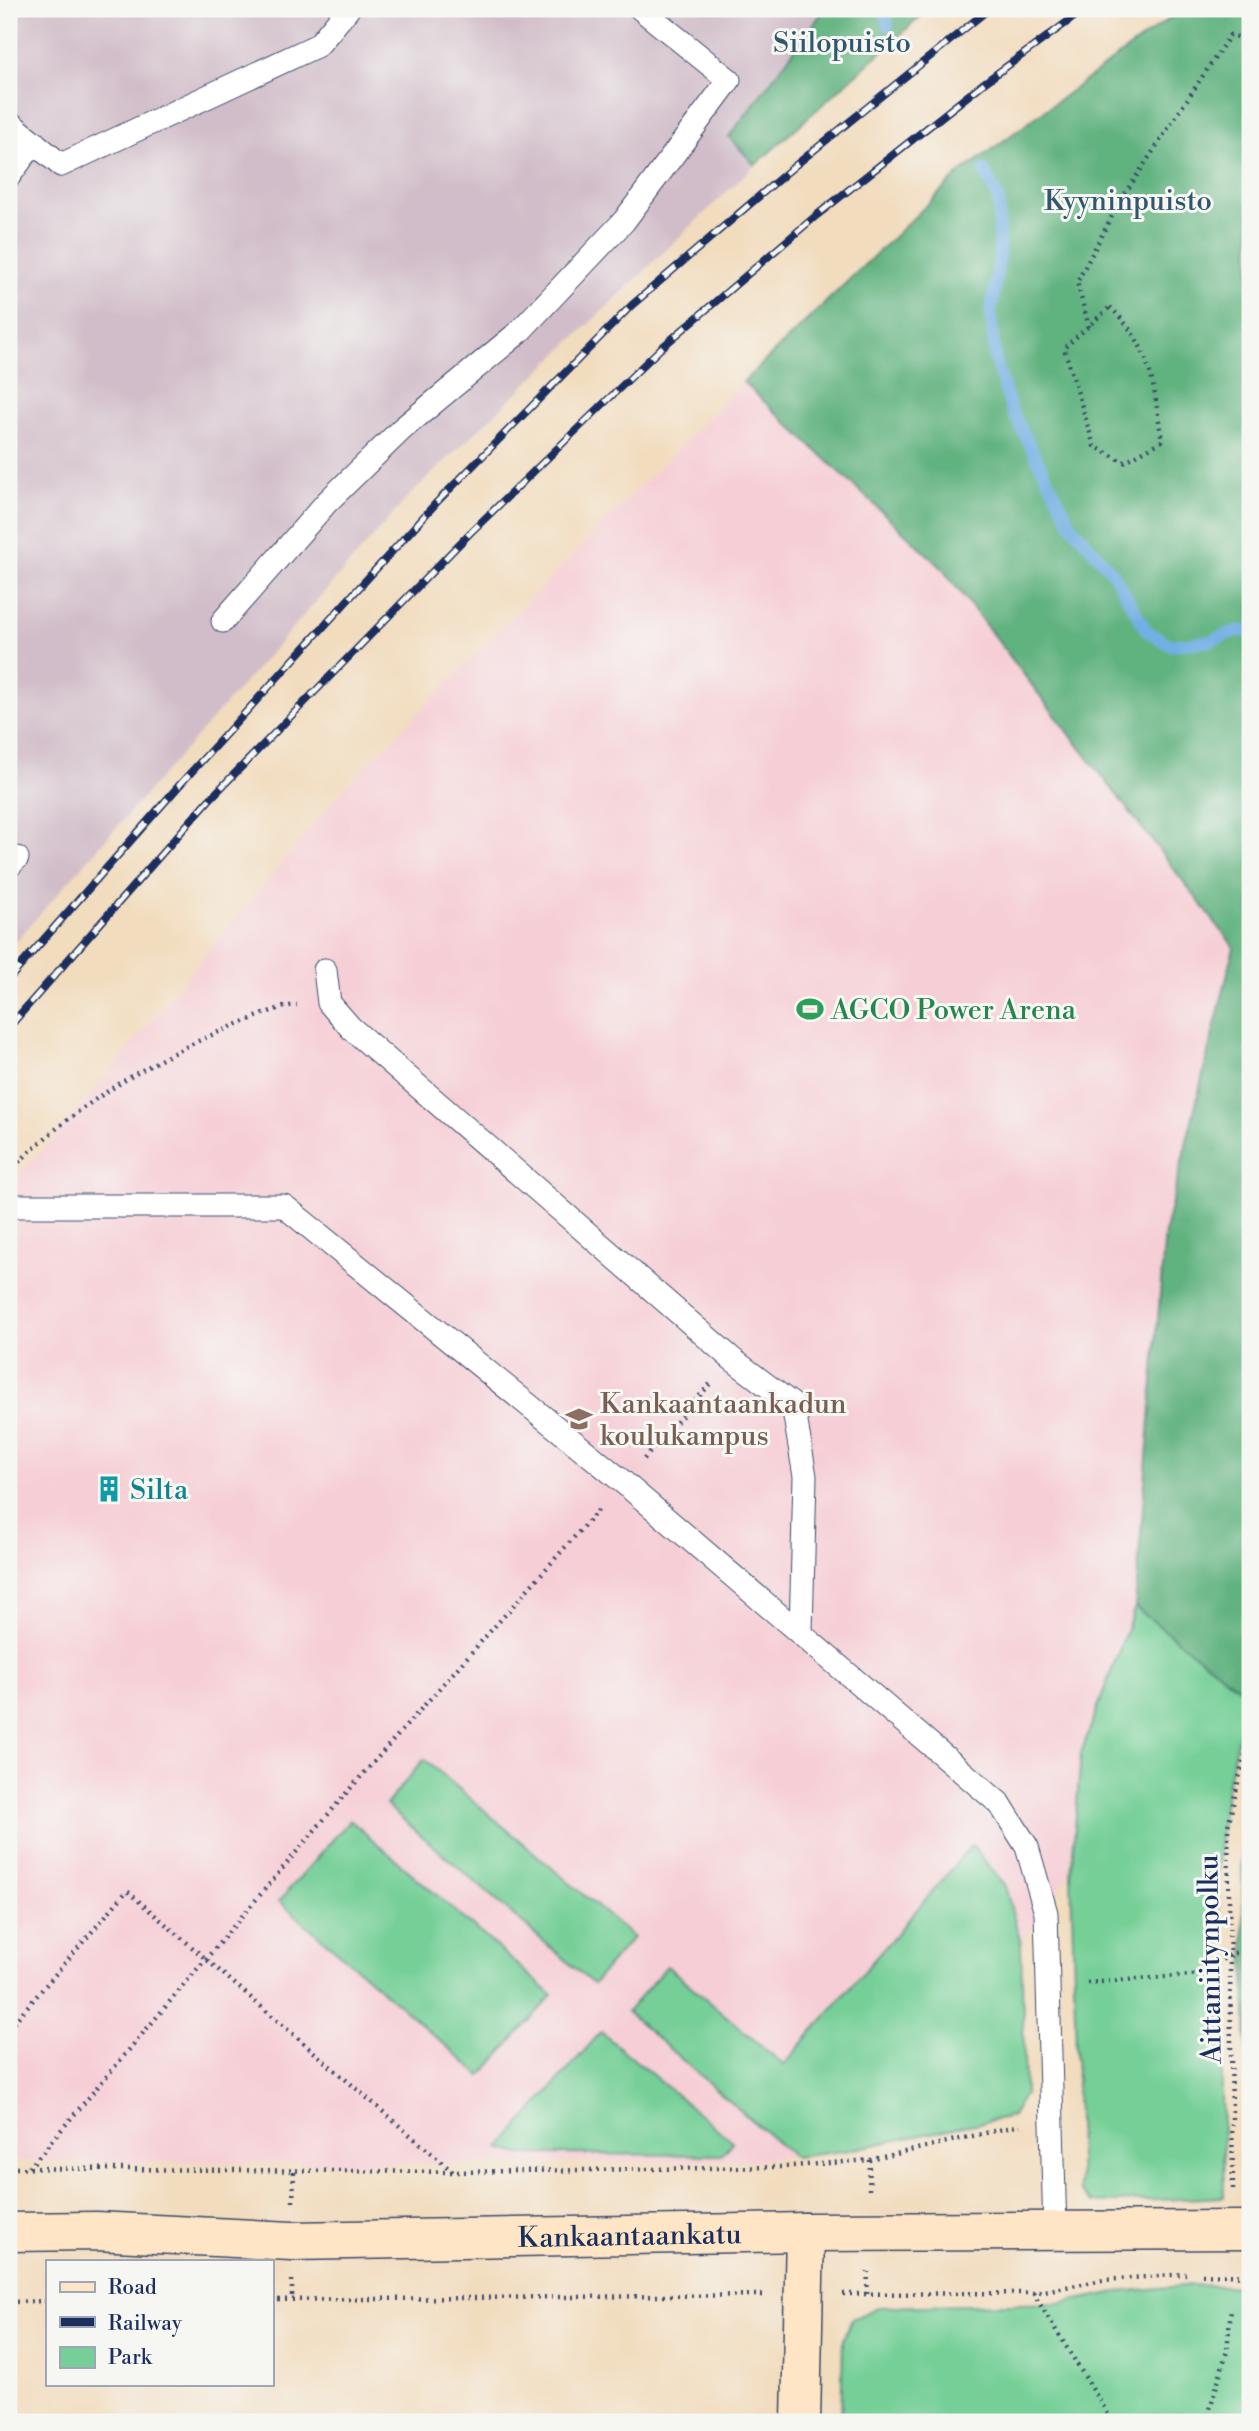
<svg xmlns="http://www.w3.org/2000/svg" width="1259" height="2431" viewBox="0 0 1259 2431" font-family="'Libre Bodoni',serif">
<style>
.built{fill:#f6cfd6}
.industrial{fill:#d1bdc9}
.green{fill:#75cf96;stroke:#487f7a;stroke-width:2}
.forest{fill:#60b27f;stroke:#3e706e;stroke-width:2}
.lines{fill:none;stroke-linecap:round;stroke-linejoin:round}
.stream{stroke:#72afe4;stroke-width:12}
.lane-casing{stroke:#3b496c;stroke-width:25}
.secondary-casing{stroke:#3b496c;stroke-width:41}
.path{stroke:#3b496c;stroke-width:4.5;stroke-dasharray:2 5;stroke-linecap:butt}
.lane{stroke:#fff;stroke-width:23}
.secondary{stroke:#fde5c5;stroke-width:38}
.rail-casing{stroke:#1b2f5e;stroke-width:8}
.rail{stroke:#f6f6f2;stroke-width:5;stroke-dasharray:16;stroke-linecap:butt}
.labels{text-anchor:middle;stroke-width:6;stroke-linejoin:round;paint-order:stroke}
.park-label{font-size:28px;fill:#32576c;stroke:#f6f6f2}
.leisure-label{font-size:28px;fill:#27864d;stroke:#f6f6f2;text-anchor:start}
.education-label{font-size:28px;fill:#785e54;stroke:#f6f6f2;text-anchor:start}
.culture-label{font-size:28px;fill:#0d838f;stroke:#f6f6f2;text-anchor:start}
.street-label{font-size:28px;fill:#1b2f5e;stroke:#f6f6f2}
</style>
<rect width="100%" height="100%" fill="#f6f6f2"/>
<filter id="ink" filterUnits="userSpaceOnUse"><feTurbulence type="fractalNoise" baseFrequency=".0143" numOctaves="2"/><feDisplacementMap in="SourceGraphic" scale="14" xChannelSelector="R" yChannelSelector="G"/><feConvolveMatrix kernelMatrix="1 2 1 2 8 2 1 2 1" color-interpolation-filters="sRGB"/></filter>
<filter id="wash" filterUnits="userSpaceOnUse"><feTurbulence type="fractalNoise" baseFrequency=".00686" numOctaves="4" result="noise"/><feDisplacementMap in="SourceGraphic" scale="28" xChannelSelector="R" yChannelSelector="G"/><feGaussianBlur stdDeviation="1.57" result="paint"/><feColorMatrix in="noise" values="0 0 0 0 0 0 0 0 0 0 0 0 0 0 0 0 0 1.4 0 .05"/><feComposite in="paint" operator="in"/></filter>
<g filter="url(#wash)">
<rect width="100%" height="100%" fill="#f2dcbe"/>
<!-- built -->
<path class="built" d="M743,382L940,566L1234,947L1165,1231L1135,1607L1081,1753L1069,1874L1021,1944L1025,2094L1012,2116L844,2151L760,2160L451,2164L9,2161V1185L57,1135L337,796Z"/>
<!-- industrial -->
<path class="industrial" d="M9,9H825L729,137L755,165L411,494L9,949Z"/>
<!-- green -->
<g class="green">
<path d="M1135,1607L1249,1696C1232,1755 1220,1810 1218,1871L1224,2197L1092,2203L1080,2191L1071,1876L1081,1753Z"/>
<path d="M424,1759L633,1937L593,1984L386,1805Z"/>
<path d="M350,1820L552,1995L481,2076L279,1901Z"/>
<path d="M972,1845L1005,1886L1021,1944L1025,2094L1012,2116L844,2151L794,2157L627,2012L667,1966L784,2065Z"/>
<path d="M601,2032L733,2142L722,2155L521,2154L499,2148Z"/>
<path d="M1193,2285L1250,2287V2422H841L843,2339L852,2319L878,2307L1062,2303L1117,2292Z"/>
</g>
<!-- forest -->
<g class="forest">
<path d="M825,9H929L755,165L729,137Z"/>
<path d="M1182,9H1250V1697L1135,1607L1165,1231L1234,947L940,566L743,382L960,173Z"/>
<path d="M1250,1777V2166L1241,1833Z"/>
</g>
<g class="lines">
<!-- stream -->
<g class="stream">
<path d="M884,9L888,25"/>
<path d="M984,170L999,200V258L991,314L995,359L1011,409L1072,526L1113,573L1147,631L1170,645L1210,641L1236,631H1250"/>
</g>
</g>
</g>
<g filter="url(#ink)">
<g class="lines">
<!-- lane casing -->
<g class="lane-casing">
<g id="lane">
<path d="M9,122L61,165L318,45L348,9"/>
<path d="M9,176L34,142"/>
<path d="M223,621L327,502L403,428L519,332L624,221L729,80L641,9"/>
<path d="M9,866L17,858"/>
<path d="M325,970L329,1003L351,1028L732,1359L793,1405L805,1476L801,1631"/>
<path d="M9,1206H284L623,1482L1000,1804L1027,1847L1046,1913L1055,2231"/>
</g>
</g>
<!-- secondary casing -->
<g class="secondary-casing">
<g id="secondary">
<path id="s1" d="M9,2232L96,2231L292,2241L805,2232L1250,2230"/>
<path d="M801,2422L805,2232"/>
</g>
</g>
<!-- path -->
<g class="path">
<path d="M1110,307C1153,348 1153,385 1162,441L1124,462L1094,446L1064,348Z"/>
<path d="M1089,327L1077,282L1120,201L1230,35L1250,40"/>
<path d="M1250,641L1246,678L1250,705"/>
<path d="M9,1172C74,1105 159,1054 246,1021C262,1015 280,1006 297,1005"/>
<path d="M644,1459L710,1384"/>
<path d="M1087,1983L1203,1974L1230,1954L1250,1950"/>
<path d="M9,2028L127,1891L453,2172"/>
<path d="M9,2168L453,2172L780,2167L870,2160L1020,2125"/>
<path d="M29,2168L348,1791L601,1507"/>
<path d="M1233,2189L1228,1826L1250,1731"/>
<path d="M869,2190L870,2160"/>
<path d="M293,2202L294,2171"/>
<path d="M1202,2274L1250,2276"/>
<path d="M292,2280V2299"/>
<path d="M1033,2293L1113,2422"/>
<path d="M843,2294L1033,2293L1104,2280L1186,2274"/>
<path d="M867,2294L868,2272"/>
<path d="M271,2300L764,2295"/>
<path d="M9,2302L47,2301"/>
<path d="M1206,2422L1227,2351L1231,2308"/>
</g>
<!-- lane -->
<use href="#lane" class="lane"/>
<!-- secondary -->
<use href="#secondary" class="secondary"/>
<!-- rail casing -->
<g class="rail-casing">
<g id="rail">
<path d="M9,979L184,780L437,502L632,305L792,168L989,9"/>
<path d="M9,1027L209,800L470,533L660,349L817,215L984,83L1085,9"/>
</g>
</g>
<!-- rail -->
<use href="#rail" class="rail"/>
</g>
</g>
<!-- icons -->
<defs>
<g id="stadium-bare" transform="scale(2.1)"><path d="M0-5a6.5 5 0 1 0 0 10a6.5 5 0 1 0 0-10ZM-3.5-1.8h7v3.6h-7Z" fill="#2e9e5b" stroke="#f6f6f2" stroke-width="2.5" paint-order="stroke"/></g>
<g id="school-bare" transform="scale(2.1)"><path d="M0-5L7-2L0 1L-7-2ZM-4 1L0 2.5L4 1V4Q0 6-4 4Z" fill="#8d6e63" stroke="#f6f6f2" stroke-width="2.5" paint-order="stroke"/></g>
<g id="building-bare" transform="scale(2.1)"><path d="M-4-6H4V6H1V3H-1V6H-4ZM-2.5-4.3h1.7v1.8h-1.7ZM.8-4.3h1.7v1.8H.8ZM-2.5-1h1.7V.8h-1.7ZM.8-1h1.7V.8H.8Z" fill="#0f9aa8" stroke="#f6f6f2" stroke-width="2.5" paint-order="stroke"/></g>
</defs>
<g fill-rule="evenodd">
<use href="#stadium-bare" x="810" y="1009"/>
<use href="#school-bare" x="579" y="1419"/>
<use href="#building-bare" x="109" y="1489"/>
</g>
<g class="labels">
<!-- park labels -->
<g class="park-label">
<text x="842" y="52">Siilopuisto</text>
<text x="1128" y="210">Kyyninpuisto</text>
</g>
<!-- leisure labels -->
<g class="leisure-label">
<text x="831" y="1019">AGCO Power Arena</text>
</g>
<!-- education labels -->
<g class="education-label">
<text x="600" y="1413">Kankaantaankadun<tspan x="600" dy="32">koulukampus</tspan></text>
</g>
<!-- culture labels -->
<g class="culture-label">
<text x="130" y="1499">Silta</text>
</g>
<!-- street labels -->
<g class="street-label">
<text transform="translate(1209 1959) rotate(-91)" y="10">Aittaniitynpolku</text>
<text dy="10" stroke="none"><textPath href="#s1" startOffset="621">Kankaantaankatu</textPath></text>
</g>
</g>
<!-- margin -->
<rect width="1259" height="2431" fill="none" stroke="#f6f6f2" stroke-width="35"/>
<!-- legend -->
<rect x="46" y="2260" width="228" height="126" fill="#f6f6f2" stroke="#9ea6b7" stroke-width="2"/>
<rect x="60" y="2282" width="35" height="10" fill="#fde5c5" stroke="#9ea6b7" stroke-width="2"/>
<text x="108" y="2294" font-size="21" fill="#1b2f5e">Road</text>
<rect x="60" y="2317" width="35" height="10" fill="#1b2f5e" stroke="#9ea6b7" stroke-width="2"/>
<text x="108" y="2330" font-size="21" fill="#1b2f5e">Railway</text>
<rect x="60" y="2347" width="35" height="21" fill="#75cf96" stroke="#9ea6b7" stroke-width="2"/>
<text x="108" y="2364" font-size="21" fill="#1b2f5e">Park</text>
</svg>
